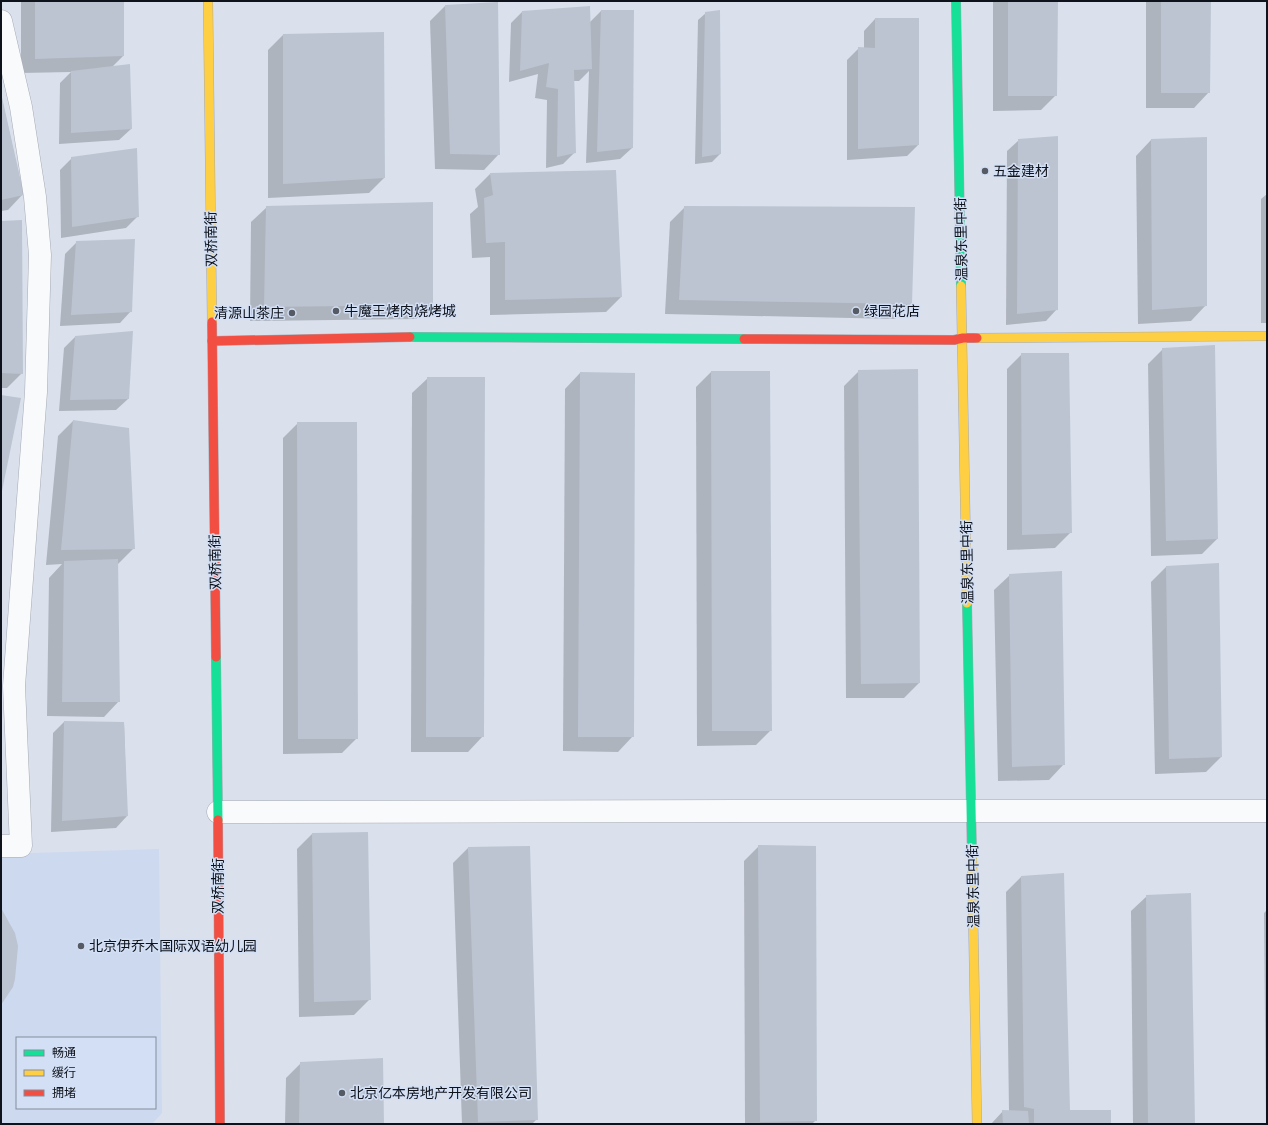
<svg xmlns="http://www.w3.org/2000/svg" width="1268" height="1125" viewBox="0 0 1268 1125" font-family="Roboto,'Noto Sans SC',sans-serif">
<style>
.built{fill:#cdd9ef;fill-rule:evenodd}
.shadow{fill:#0003}
.building{fill:#bcc4d2}
.lines{fill:none;stroke-linecap:round;stroke-linejoin:round}
.street-casing{stroke:#a5aab3;stroke-width:23}
.fast-casing{stroke:#a5aab3;stroke-width:10}
.slow-casing{stroke:#a5aab3;stroke-width:10}
.jam-casing{stroke:#a5aab3;stroke-width:10}
.street{stroke:#f9fafc;stroke-width:22}
.fast{stroke:#16e098;stroke-width:9}
.slow{stroke:#ffcf43;stroke-width:9}
.jam{stroke:#f24e42;stroke-width:9}
.poi-dot{fill:#555a64;stroke:#d2dff5;stroke-width:1.5}
.labels{text-anchor:middle;stroke-width:3;stroke-linejoin:round;paint-order:stroke}
.poi-label{font-size:14px;fill:#0e121a;stroke:#d2dff5;text-anchor:start}
.street-label{font-size:14px;fill:#0e121a;stroke:#d2dff5}
</style>
<rect width="100%" height="100%" fill="#dae1ed"/>
<!-- built -->
<path class="built" d="M159,849L162,1113L152,1124H1V854ZM17,1038H155V1108H17Z"/>
<!-- shadow -->
<g class="shadow">
<path d="M21,1H123V56L112,67L131,129L119,140L59,144L60,83L71,72L21,73Z"/>
<path d="M993,1H1057L1056,95L1041,110L993,111Z"/>
<path d="M1146,1H1210L1209,92L1194,108H1146Z"/>
<path d="M445,6L499,154L484,170L435,169L430,21Z"/>
<path d="M601,11L632,148L620,159L586,163L589,71L579,81H574L575,152L563,164L546,168L547,100L535,98L538,74L509,82L511,23L522,12L589,23Z"/>
<path d="M706,13L720,154L712,162L695,164L698,20Z"/>
<path d="M875,19L918,145L907,156L847,160V60L859,48H864V31Z"/>
<path d="M283,35L384,178L369,193L268,198V50Z"/>
<path d="M1,95L23,194L8,210L1,211Z"/>
<path d="M1019,140L1057,309L1046,321L1006,325L1007,151Z"/>
<path d="M1151,140L1206,305L1191,321L1138,324L1136,156Z"/>
<path d="M72,158L138,216L126,228L61,238L60,170Z"/>
<path d="M490,174L621,297L606,312L490,315V257L472,258L470,214L478,207L475,189Z"/>
<path d="M1267,194V323H1261V199Z"/>
<path d="M267,207L432,304L416,319L250,321L251,222Z"/>
<path d="M685,207L911,304L895,319L665,314L670,222Z"/>
<path d="M1,222L22,373L7,388H1Z"/>
<path d="M77,242L131,311L120,323L60,326L65,254Z"/>
<path d="M75,337L128,399L116,410L59,411L64,348Z"/>
<path d="M1163,349L1217,539L1202,554L1151,556L1148,364Z"/>
<path d="M1022,354L1071,532L1055,548L1007,550V369Z"/>
<path d="M859,371L919,683L904,698H846L844,386Z"/>
<path d="M711,372L771,730L756,745L697,746L696,387Z"/>
<path d="M580,373L634,374L633,736L618,752L563,751L565,389Z"/>
<path d="M428,378L483,736L468,752H411L412,393Z"/>
<path d="M73,421L134,548L118,564H117L119,701L104,717L47,716L49,578L62,564L46,565L58,436Z"/>
<path d="M298,423L357,738L342,753L283,754V438Z"/>
<path d="M1166,567L1221,757L1206,772L1155,774L1151,582Z"/>
<path d="M1010,575L1064,764L1049,780L998,781L994,590Z"/>
<path d="M1,700H2L1,729Z"/>
<path d="M64,722L124,723L127,816L116,828L51,832L53,733Z"/>
<path d="M312,834L370,999L354,1015L299,1017L297,849Z"/>
<path d="M759,846L816,1120L812,1124H745L744,861Z"/>
<path d="M468,848L537,1119L532,1124H462L453,863Z"/>
<path d="M1021,877L1069,1111L1110,1124H991L1003,1111L1009,1112L1006,892Z"/>
<path d="M1147,896L1194,1124H1133L1131,911Z"/>
<path d="M1267,910V1124H1266L1264,913Z"/>
<path d="M301,1063L383,1124H285L286,1078Z"/>
</g>
<!-- building -->
<g class="building">
<path d="M35,1H124V56L35,59Z"/>
<path d="M1008,1H1058L1057,96H1008Z"/>
<path d="M1161,1H1211L1210,93H1161Z"/>
<path d="M498,2L500,155L450,154L445,5Z"/>
<path d="M590,6L592,69L574,70L576,153L557,157L558,89L546,87L549,63L520,71L522,11Z"/>
<path d="M601,10H634L633,148L597,152Z"/>
<path d="M720,10L721,154L702,157L705,12Z"/>
<path d="M875,18H919V145L858,149V47L875,48Z"/>
<path d="M384,32L385,178L283,184V34Z"/>
<path d="M130,64L132,129L71,133V71Z"/>
<path d="M1,93L24,195L1,200Z"/>
<path d="M1058,136V310L1017,314L1018,139Z"/>
<path d="M1207,137V306L1152,310L1151,139Z"/>
<path d="M137,148L139,217L72,227L71,157Z"/>
<path d="M616,170L622,297L505,300V242L486,243L484,198L493,195L490,173Z"/>
<path d="M433,202V305L264,307L266,206Z"/>
<path d="M684,206L915,207L912,304L679,300Z"/>
<path d="M22,220L23,374L1,373V221Z"/>
<path d="M135,239L132,312L71,315L76,241Z"/>
<path d="M133,331L129,399L70,400L75,336Z"/>
<path d="M1215,345L1218,539L1166,541L1162,348Z"/>
<path d="M1021,353H1069L1072,533L1022,535Z"/>
<path d="M918,369L920,683L861,684L858,370Z"/>
<path d="M711,371H770L772,731H712Z"/>
<path d="M580,372L635,373L634,737H578Z"/>
<path d="M427,377H485L484,737H426Z"/>
<path d="M1,395L21,398L2,491H1Z"/>
<path d="M73,420L129,428L135,549L61,550Z"/>
<path d="M297,422H357L358,739H298Z"/>
<path d="M118,559L120,702H62L64,561Z"/>
<path d="M1219,563L1222,757L1169,759L1166,566Z"/>
<path d="M1062,571L1065,765L1012,767L1009,574Z"/>
<path d="M64,721L124,722L128,816L62,821Z"/>
<path d="M368,832L371,1000L314,1002L312,833Z"/>
<path d="M758,845L816,846L817,1121L760,1122Z"/>
<path d="M530,846L538,1120L478,1122L468,847Z"/>
<path d="M1064,873L1070,1110H1111V1124H1034V1109L1024,1107L1021,876Z"/>
<path d="M1191,893L1195,1124H1148L1146,895Z"/>
<path d="M1,908L15,933L18,946L15,979L13,987L1,1005Z"/>
<path d="M383,1058L384,1124H299L300,1062Z"/>
<path d="M1002,1110L1028,1111L1029,1124H1003Z"/>
</g>
<g class="lines">
<!-- street casing -->
<g class="street-casing">
<g id="street">
<path d="M1,21L21,107L35,197L40,255L36,392L14,686L21,846H1"/>
<path d="M218,812C568,810 917,812 1267,811"/>
</g>
</g>
<!-- fast casing -->
<g class="fast-casing">
<g id="fast">
<path d="M956,1L961,286"/>
<path d="M410,337L744,339"/>
<path d="M967,603L972,857"/>
<path d="M216,657L218,820"/>
</g>
</g>
<!-- slow casing -->
<g class="slow-casing">
<g id="slow">
<path d="M208,1L212,322"/>
<path d="M961,286L967,603"/>
<path d="M977,338L1267,336"/>
<path d="M972,857L977,1124"/>
</g>
</g>
<!-- jam casing -->
<g class="jam-casing">
<g id="jam">
<path d="M212,322L216,657"/>
<path d="M744,339L954,340L963,338H977"/>
<path d="M212,341L410,337"/>
<path d="M218,820L220,1124"/>
</g>
</g>
<!-- street -->
<use href="#street" class="street"/>
<!-- fast -->
<use href="#fast" class="fast"/>
<!-- slow -->
<use href="#slow" class="slow"/>
<!-- jam -->
<use href="#jam" class="jam"/>
</g>
<!-- markers -->
<g class="poi-dot">
<circle cx="985" cy="171" r="4"/>
<circle cx="336" cy="311" r="4"/>
<circle cx="856" cy="311" r="4"/>
<circle cx="292" cy="313" r="4"/>
<circle cx="81" cy="946" r="4"/>
<circle cx="342" cy="1093" r="4"/>
</g>
<g class="labels">
<!-- poi labels -->
<g class="poi-label">
<text x="993" y="176">五金建材</text>
<text x="344" y="316">牛魔王烤肉烧烤城</text>
<text x="864" y="316">绿园花店</text>
<text x="284" y="318" text-anchor="end">清源山茶庄</text>
<text x="89" y="951">北京伊乔木国际双语幼儿园</text>
<text x="350" y="1098">北京亿本房地产开发有限公司</text>
</g>
<!-- street labels -->
<g class="street-label">
<text transform="translate(211 239) rotate(-91)" y="5">双桥南街</text>
<text transform="translate(961 239) rotate(-91)" y="5">温泉东里中街</text>
<text transform="translate(215 562) rotate(-91)" y="5">双桥南街</text>
<text transform="translate(967 562) rotate(-91)" y="5">温泉东里中街</text>
<text transform="translate(218 886) rotate(-90)" y="5">双桥南街</text>
<text transform="translate(973 886) rotate(-91)" y="5">温泉东里中街</text>
</g>
</g>
<!-- border -->
<rect width="1268" height="1125" fill="none" stroke="#0e121a" stroke-width="4"/>
<!-- legend -->
<rect x="16" y="1037" width="140" height="72" fill="#d2dff5" stroke="#848d9d"/>
<rect x="24" y="1050" width="20" height="6" fill="#16e098" stroke="#848d9d"/>
<text x="52" y="1057" font-size="12" fill="#0e121a">畅通</text>
<rect x="24" y="1070" width="20" height="6" fill="#ffcf43" stroke="#848d9d"/>
<text x="52" y="1077" font-size="12" fill="#0e121a">缓行</text>
<rect x="24" y="1090" width="20" height="6" fill="#f24e42" stroke="#848d9d"/>
<text x="52" y="1097" font-size="12" fill="#0e121a">拥堵</text>
</svg>
